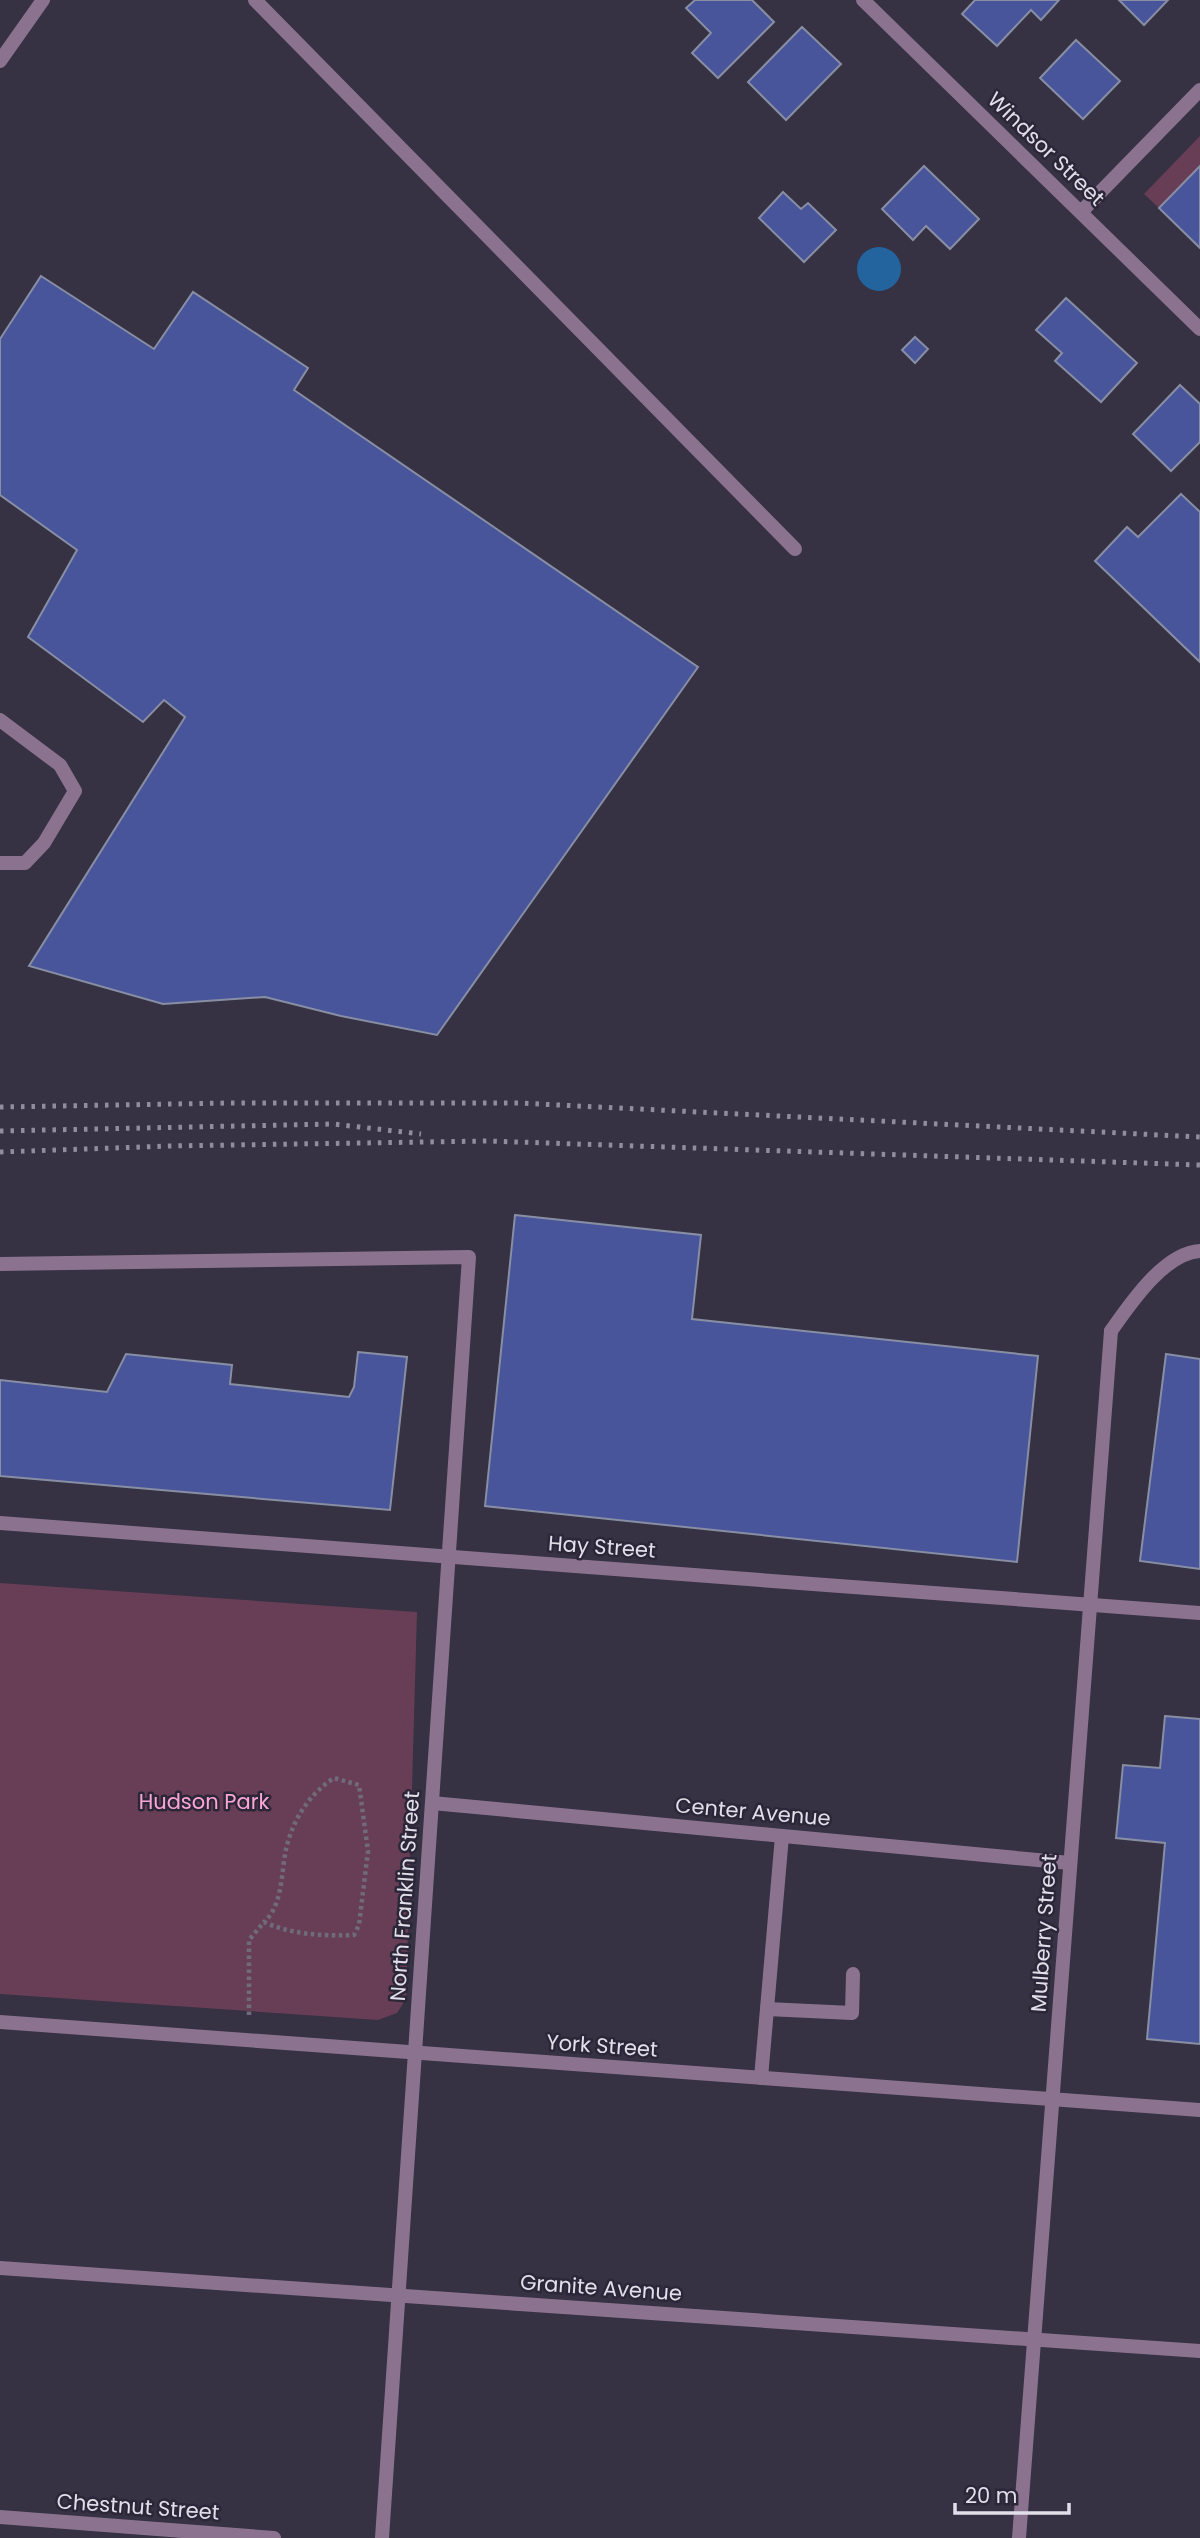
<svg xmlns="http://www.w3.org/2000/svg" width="1200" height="2538" viewBox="0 0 1200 2538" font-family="Poppins,sans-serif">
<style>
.green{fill:#683e56}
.water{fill:#23649e}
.building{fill:#48559b;stroke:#888ea3;stroke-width:2}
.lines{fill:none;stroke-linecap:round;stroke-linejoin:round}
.path{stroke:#706b7b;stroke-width:4.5;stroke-dasharray:3.5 3.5;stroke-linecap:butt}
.lane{stroke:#8b738f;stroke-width:14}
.street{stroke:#8b738f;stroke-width:14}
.rail{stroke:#918d9c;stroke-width:5;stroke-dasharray:3.5 7;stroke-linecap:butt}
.labels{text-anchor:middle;stroke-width:5;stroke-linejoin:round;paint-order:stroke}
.street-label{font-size:21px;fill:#e2dfeb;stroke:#2c2738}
.park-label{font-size:21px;fill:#faa5d5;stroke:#2c2738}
</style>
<rect width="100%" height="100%" fill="#363143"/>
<!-- green -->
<g class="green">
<path d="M1200,136V166L1159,208L1144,194Z"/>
<path d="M0,1583L417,1612L406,1999L397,2013L378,2020L0,1994Z"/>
</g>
<!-- water -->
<circle class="water" cx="879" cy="269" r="22"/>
<!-- building -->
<g class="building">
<path d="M695,0H752L774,22L718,78L692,53L711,33L686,8Z"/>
<path d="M975,0H1059L1041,20L1031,10L997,46L962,14Z"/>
<path d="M1119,0H1168L1144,25Z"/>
<path d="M802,27L841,64L786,120L748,82Z"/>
<path d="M1076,40L1120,81L1083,119L1040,78Z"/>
<path d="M924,166L979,219L950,249L926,226L913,240L882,209Z"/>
<path d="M1200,166V248L1159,208Z"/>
<path d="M783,192L801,209L808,203L836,230L804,262L759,218Z"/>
<path d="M41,276L154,349L193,292L308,368L294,390L698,667L437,1035L341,1016L265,997L163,1004L29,966L185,717L164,700L143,722L28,637L77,550L0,495V339Z"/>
<path d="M1066,298L1137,363L1101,402L1055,361L1062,353L1036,330Z"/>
<path d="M915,337L928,349L915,363L902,350Z"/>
<path d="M1180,385L1200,404V442L1171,471L1133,434Z"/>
<path d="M1181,494L1200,512V662L1095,561L1127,527L1138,537Z"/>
<path d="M515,1215L701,1235L692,1319L1038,1356L1017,1562L485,1506Z"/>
<path d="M358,1352L407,1357L390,1510L0,1476V1380L107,1392L126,1354L232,1365L230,1384L349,1397L354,1387Z"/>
<path d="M1166,1354L1200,1359V1569L1140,1561Z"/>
<path d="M1165,1716L1200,1719V2044L1147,2039L1165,1843L1116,1838L1123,1765L1160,1768Z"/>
</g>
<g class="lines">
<!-- path -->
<path class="path" d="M249,2015V1940L264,1922C293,1935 323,1936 354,1935L359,1925L368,1851L359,1785L334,1778C308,1795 293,1820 286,1849C281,1873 283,1905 264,1922"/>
<!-- lane -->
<g class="lane">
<path d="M255,0L795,549"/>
<path d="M0,720L60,765L75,791L44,843L25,863H0"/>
<path d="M1111,1331C1130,1304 1164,1253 1200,1251"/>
<path d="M432,1803L1070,1863"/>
<path d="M767,2009L852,2013L853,1974"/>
<path d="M761,2078L782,1836"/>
<path d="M0,2268L1200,2351"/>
</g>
<!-- street -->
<g class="street">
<path d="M863,0L1200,329"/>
<path d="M0,61L43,0"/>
<path d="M1081,212L1200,90"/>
<path d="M0,1264L469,1257L382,2538"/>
<path d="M0,1523L1200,1613"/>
<path d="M0,2022L1200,2110"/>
<path d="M0,2517L274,2538"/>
<path d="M1019,2538L1111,1331"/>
</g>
<!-- rail -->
<g class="rail">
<path d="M0,1107L230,1103H518L1200,1137"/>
<path d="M0,1131L333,1124L421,1134"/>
<path d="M0,1152L168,1146L488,1141L1200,1165"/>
</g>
</g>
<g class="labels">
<!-- street labels -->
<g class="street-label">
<text transform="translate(1046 149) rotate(44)" y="7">Windsor Street</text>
<text transform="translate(602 1547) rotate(4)" y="7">Hay Street</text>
<text transform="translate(753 1812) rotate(5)" y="7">Center Avenue</text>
<text transform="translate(405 1896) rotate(-86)" y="7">North Franklin Street</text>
<text transform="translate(1044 1933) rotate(-86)" y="7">Mulberry Street</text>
<text transform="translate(602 2046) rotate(4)" y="7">York Street</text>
<text transform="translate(601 2288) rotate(4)" y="7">Granite Avenue</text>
<text transform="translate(138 2507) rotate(4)" y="7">Chestnut Street</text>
</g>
<!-- park labels -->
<g class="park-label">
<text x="204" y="1809">Hudson Park</text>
</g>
</g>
<!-- scale -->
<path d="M955 2503v10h114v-10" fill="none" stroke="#e2dfeb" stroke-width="3.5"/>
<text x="965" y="2503" font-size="21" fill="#e2dfeb" stroke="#2c2738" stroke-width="5" paint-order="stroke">20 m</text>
</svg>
